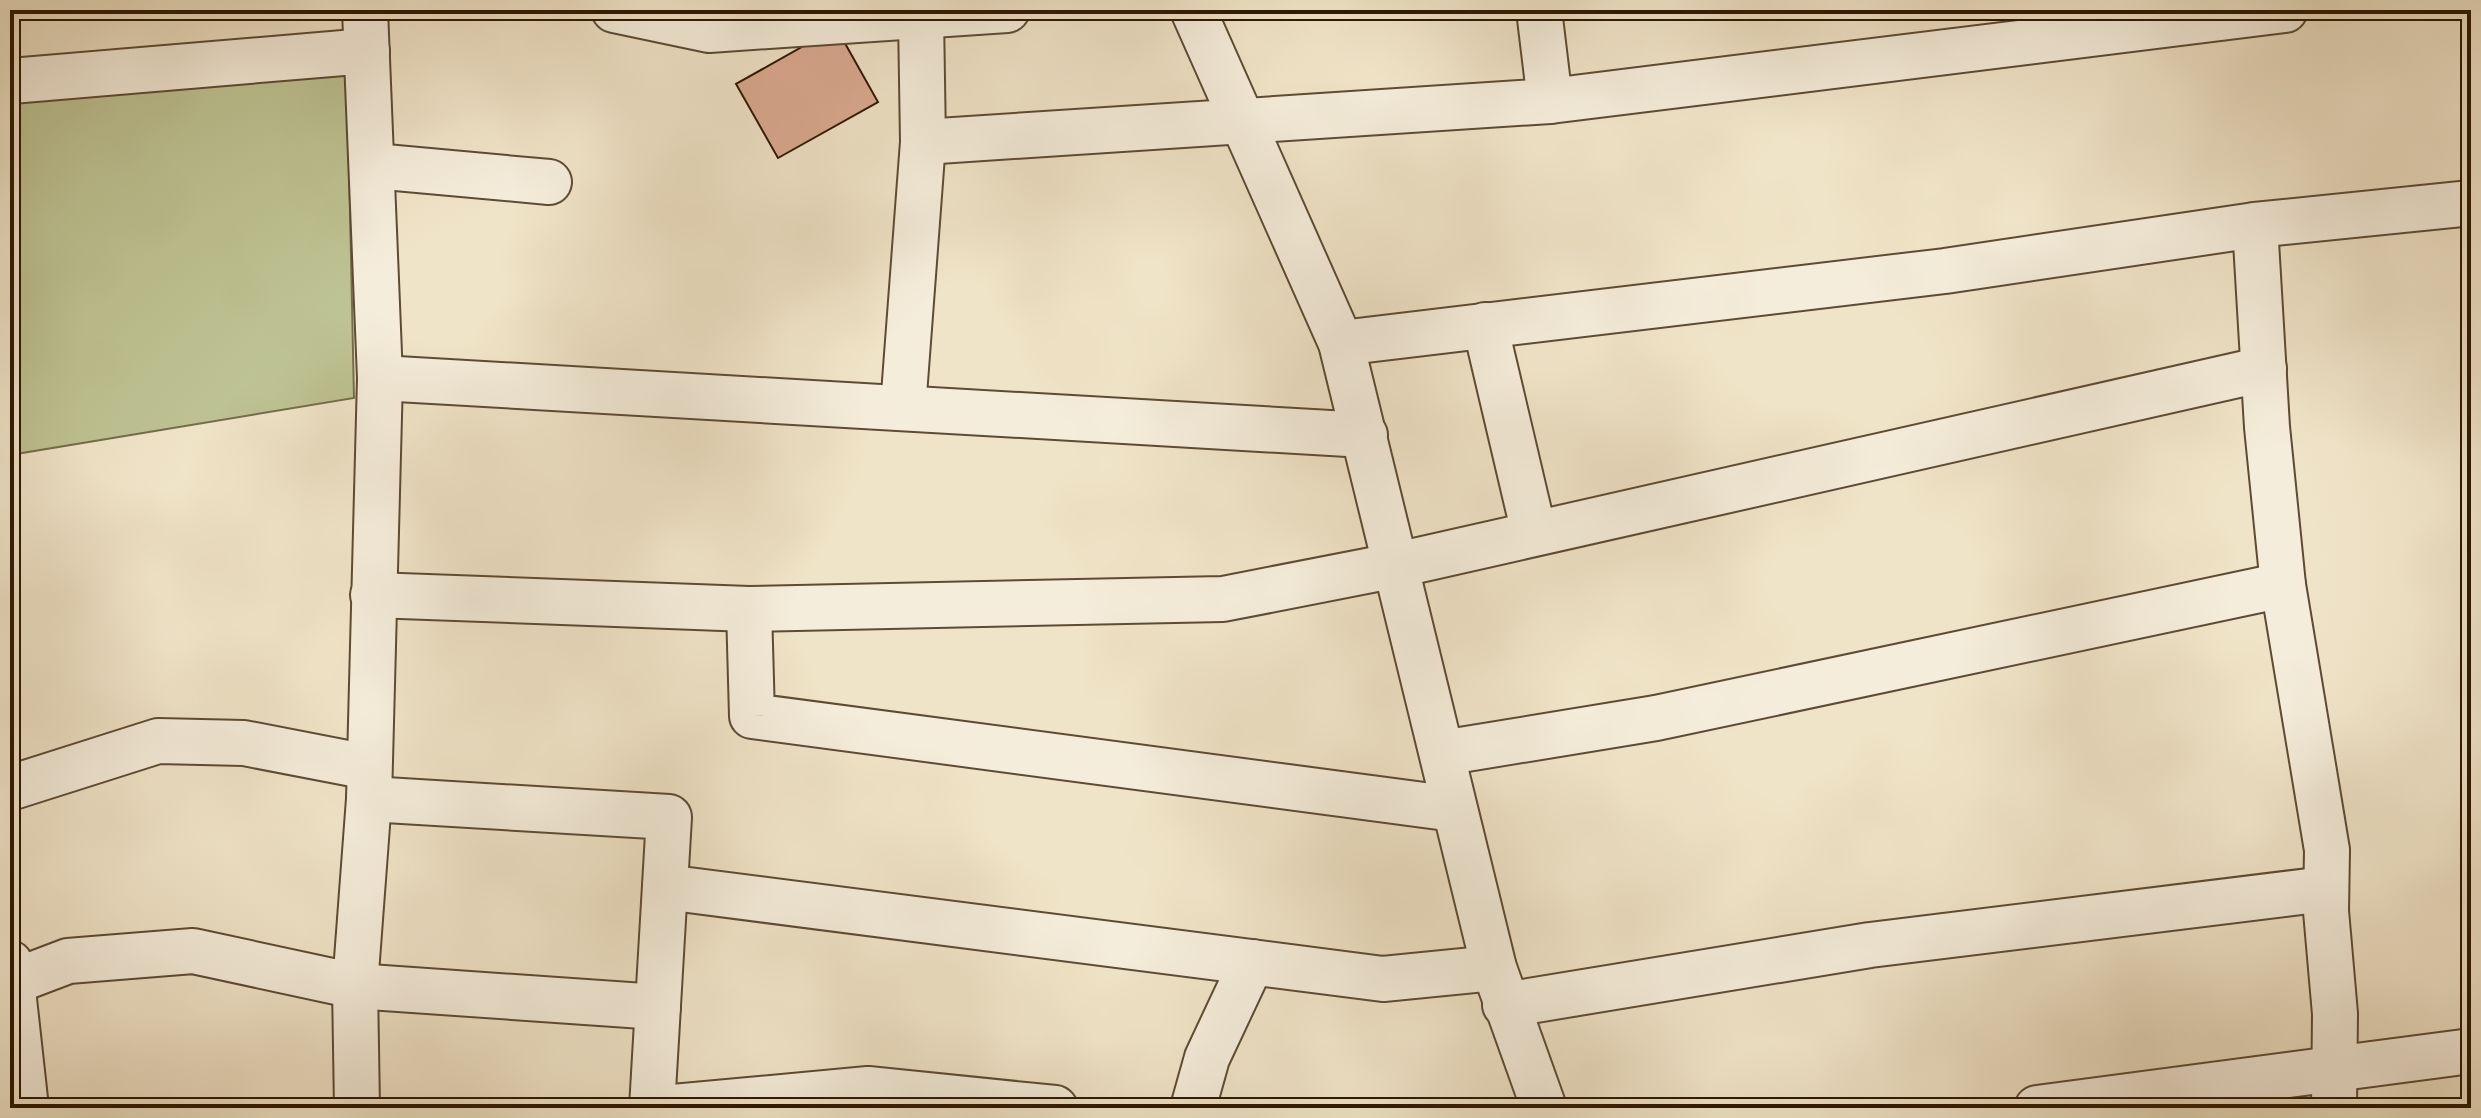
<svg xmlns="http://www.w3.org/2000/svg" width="2481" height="1118" viewBox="0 0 2481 1118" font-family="'Sorts Mill Goudy',serif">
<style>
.green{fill:#bec393;stroke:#756e4a;stroke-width:2}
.building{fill:#dba991;stroke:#2c1802;stroke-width:2}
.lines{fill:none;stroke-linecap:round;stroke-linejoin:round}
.minor-casing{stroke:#5d4b34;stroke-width:48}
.minor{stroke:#f5eddb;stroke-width:44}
</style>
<rect width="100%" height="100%" fill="#f0e4c8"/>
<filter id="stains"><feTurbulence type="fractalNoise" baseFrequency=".0025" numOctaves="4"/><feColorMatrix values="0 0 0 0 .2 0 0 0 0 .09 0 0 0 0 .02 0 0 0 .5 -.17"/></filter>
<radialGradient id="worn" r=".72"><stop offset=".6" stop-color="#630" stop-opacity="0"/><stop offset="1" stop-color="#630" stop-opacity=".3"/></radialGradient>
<!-- green -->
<path class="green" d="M347,68L354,398L10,455V92Z"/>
<!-- building -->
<path class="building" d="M842,38L878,102L778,158L736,84L816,39Z"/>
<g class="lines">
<!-- minor casing -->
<g class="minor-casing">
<g id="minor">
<path d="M614,10L709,30L1007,10"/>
<path d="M1193,10L1341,343L1494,968L1544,1108"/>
<path d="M1539,10L1550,101"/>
<path d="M11,81L367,51"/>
<path d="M923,142L1550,101L2285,10"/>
<path d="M374,166L549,182"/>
<path d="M2255,225L2267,427L2283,585L2327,850L2326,911L2335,1014L2334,1108"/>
<path d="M1485,325L1534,533"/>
<path d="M1341,343L1945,271L2255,225L2471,203"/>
<path d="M380,378L1365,435"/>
<path d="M903,408L923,142L921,17"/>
<path d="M373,595L749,609L1223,599L1397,565L2264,369"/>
<path d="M749,609L752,716L1454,809"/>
<path d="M1442,753L1656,718L2283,585"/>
<path d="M10,788L158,741L244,743L368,767"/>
<path d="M369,799L669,817L652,1108"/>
<path d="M665,887L1383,979L1494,968"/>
<path d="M10,963L26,1108"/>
<path d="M10,983L68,961L193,951L355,986L658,1007"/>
<path d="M1505,1005L1870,945L2325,889"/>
<path d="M357,1108L355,986L369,799L380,378L365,10"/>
<path d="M662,1108L868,1089L1055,1108"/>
<path d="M1193,1108L1207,1058L1252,962"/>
<path d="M2037,1108L2471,1051"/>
</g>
</g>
<!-- minor -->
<use href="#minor" class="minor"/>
</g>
<!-- margin -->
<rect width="2481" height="1118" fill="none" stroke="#f0e4c8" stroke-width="40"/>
<rect x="12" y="12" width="2457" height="1094" fill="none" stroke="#2c1802" stroke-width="4"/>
<rect x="20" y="20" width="2441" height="1078" fill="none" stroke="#2c1802" stroke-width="2"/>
<rect width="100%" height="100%" filter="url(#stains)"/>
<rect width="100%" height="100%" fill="url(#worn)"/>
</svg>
